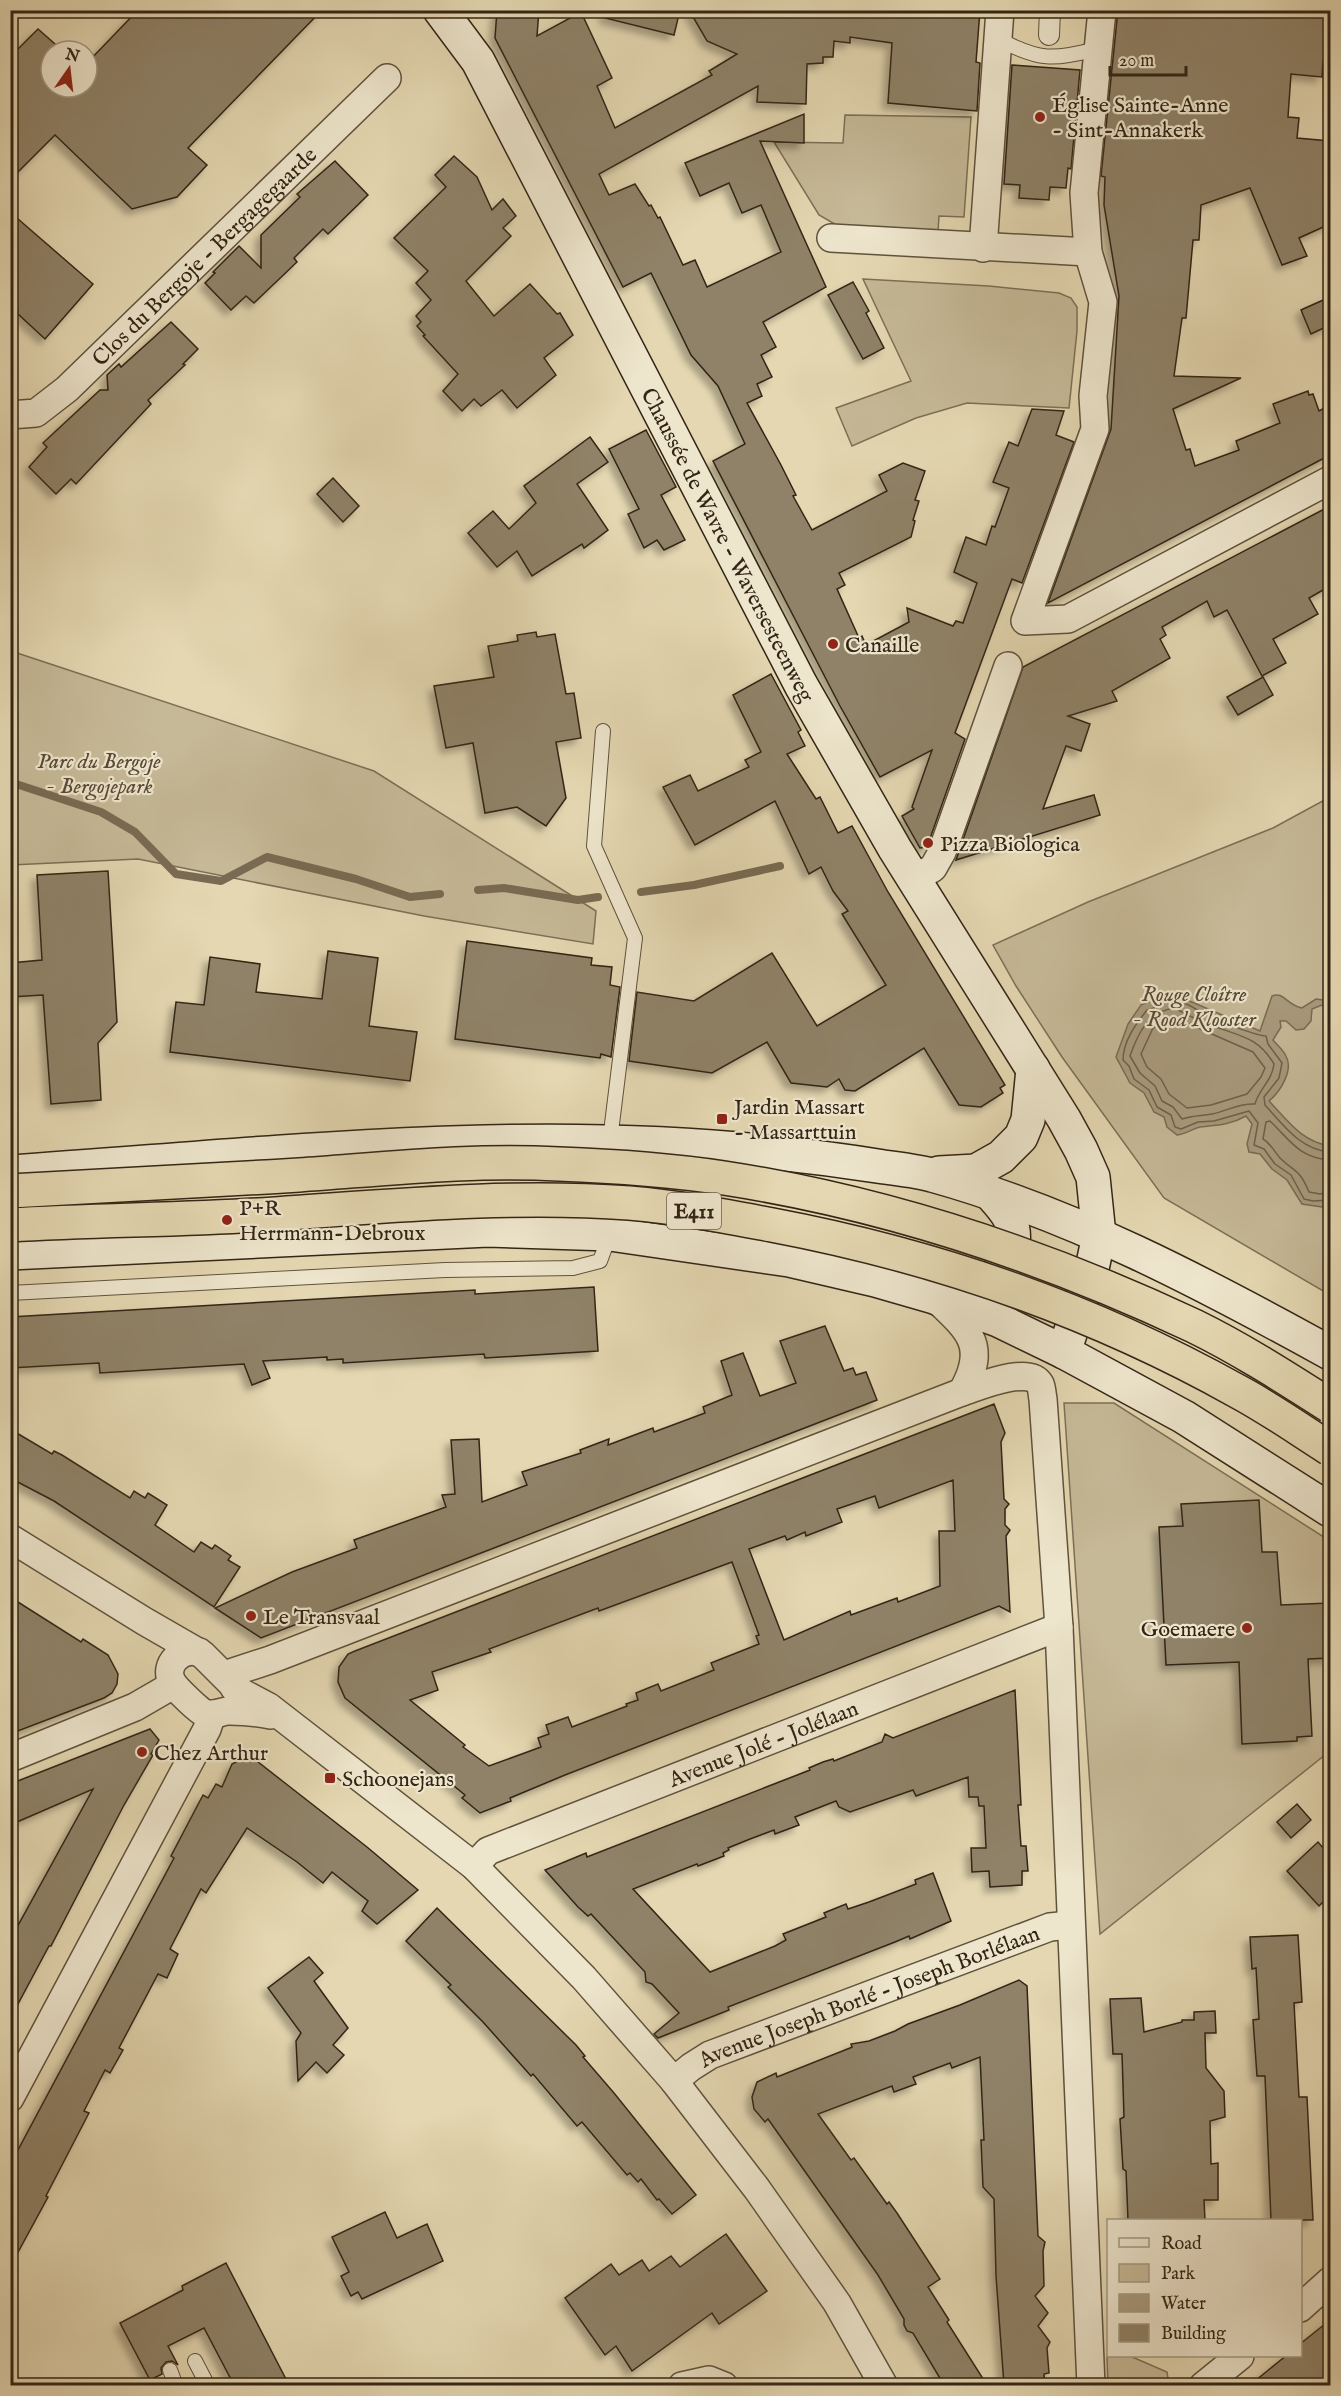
<svg xmlns="http://www.w3.org/2000/svg" width="1341" height="2396" viewBox="0 0 1341 2396" font-family="'IM FELL English',serif">
<style>
.green{fill:#c6b997;stroke:#7c6f56;stroke-width:1.5}
.water{fill:#a89a7c;stroke:#796b53;stroke-width:1.5}
.lines{fill:none;stroke-linecap:round;stroke-linejoin:round}
.shore{stroke:#6e6049;stroke-width:1.5}
.stream{stroke:#796b53;stroke-width:8}
.building{fill:#8f8267;stroke:#332516;stroke-width:1.5;fill-rule:evenodd;filter:url(#shadow)}
.service-casing{stroke:#5f523d;stroke-width:16}
.pedestrian-casing{stroke:#5f523d;stroke-width:22}
.minor-casing{stroke:#5f523d;stroke-width:30}
.secondary-casing{stroke:#332516;stroke-width:36}
.service{stroke:#ede5cc;stroke-width:14}
.pedestrian{stroke:#ede5cc;stroke-width:20}
.minor{stroke:#ede5cc;stroke-width:27}
.secondary{stroke:#ede5cc;stroke-width:33}
.trunk-bridge-casing{stroke:#332516;stroke-width:36;stroke-linecap:butt}
.trunk-bridge{stroke:#e4d7b1;stroke-width:33}
.poi-dot{fill:#8f2418;stroke:#ede5cc;stroke-width:2}
.labels{text-anchor:middle;stroke-width:4.5;stroke-linejoin:round;paint-order:stroke}
.shield{fill:#ede5cc;stroke:#6b5f4d;stroke-width:1.5}
.shield-label{font-size:21px;font-weight:bold;fill:#332516}
.poi-label{font-size:22px;fill:#332516;stroke:#ede5cc;text-anchor:start}
.street-label{font-size:22px;fill:#332516;stroke:#ede5cc}
.park-label{font-size:22px;font-style:italic;fill:#584a36;stroke:#ede5cc}
</style>
<defs>
<filter id="shadow"><feDropShadow dx="-5.5" dy="5.5" stdDeviation="3" flood-color="#0004"/></filter>
</defs>
<rect width="100%" height="100%" fill="#e4d7b1"/>
<filter id="stains"><feTurbulence type="fractalNoise" baseFrequency=".00333" numOctaves="4"/><feColorMatrix values="0 0 0 0 .2 0 0 0 0 .09 0 0 0 0 .02 0 0 0 .5 -.17"/></filter>
<radialGradient id="worn" r=".72"><stop offset=".6" stop-color="#630" stop-opacity="0"/><stop offset="1" stop-color="#630" stop-opacity=".3"/></radialGradient>
<!-- green -->
<g class="green">
<path d="M845,115L971,117L964,217L939,216L938,232L838,226L819,215L774,142L843,143Z"/>
<path d="M863,279L989,286L1059,293L1071,298L1077,307V331L1069,408L967,403L916,418L852,446L836,408L911,381Z"/>
<path d="M11,651L374,771L596,911L593,944L424,916L138,859L11,865Z"/>
<path d="M1330,797V1295L1164,1198L1062,1057L1016,986L993,945L1088,902L1273,828Z"/>
<path d="M1064,1403H1114L1330,1541V1751L1100,1934Z"/>
<path d="M1110,2356H1130L1167,2372L1169,2385H1108L1107,2358Z"/>
</g>
<!-- water -->
<path class="water" d="M1173,994L1260,1031L1272,996C1284,991 1286,1005 1302,1008L1316,999L1330,1001V1007L1322,1005L1312,1009L1311,1021L1304,1029L1296,1030L1286,1021H1280L1281,1027L1273,1040C1277,1045 1283,1050 1286,1056C1294,1070 1280,1092 1269,1101C1288,1121 1302,1142 1330,1146V1205L1322,1207L1302,1204L1287,1180L1272,1169L1260,1154L1249,1152L1247,1144L1252,1124L1246,1116C1230,1125 1218,1125 1200,1127C1192,1129 1186,1134 1177,1135L1167,1127L1164,1117L1154,1112L1144,1093L1130,1083L1116,1057L1128,1024L1141,1005C1152,1001 1161,997 1173,994Z"/>
<g class="lines">
<!-- shore -->
<g class="shore">
<path d="M1174,1008C1185,1013 1196,1020 1208,1024C1237,1036 1257,1035 1274,1064C1272,1081 1259,1089 1255,1104C1239,1103 1227,1111 1212,1114C1201,1116 1193,1115 1182,1119L1173,1107L1162,1101L1155,1086L1140,1073L1130,1056C1138,1033 1148,1012 1174,1008Z"/>
<path d="M1173,1017L1253,1052L1265,1068L1261,1077L1247,1094L1211,1105L1187,1108L1169,1094L1161,1079L1147,1067L1141,1054L1153,1028Z"/>
<path d="M1330,1152C1301,1150 1283,1125 1265,1105L1264,1097L1279,1078L1282,1063L1268,1044L1266,1036C1258,1036 1217,1021 1208,1016C1198,1011 1184,1000 1173,1000C1163,1000 1157,1009 1147,1010C1136,1024 1123,1041 1123,1060L1129,1066L1134,1079L1149,1090L1157,1107L1171,1115L1175,1127L1181,1129L1198,1122L1214,1121L1249,1111L1258,1123L1254,1145L1264,1149L1275,1164L1291,1175L1304,1199L1313,1201L1330,1200"/>
<path d="M1330,1160C1299,1158 1291,1141 1270,1121L1266,1122L1263,1139C1271,1144 1274,1151 1280,1158C1295,1173 1299,1168 1309,1192L1320,1194L1330,1192"/>
</g>
<!-- stream -->
<g class="stream">
<path d="M10,782L101,812L135,832L176,874L221,881L267,857L356,879L410,897L440,894"/>
<path d="M478,890L504,888L578,900L598,897"/>
<path d="M641,892L694,885L780,866"/>
</g>
</g>
<!-- building -->
<g class="building">
<path d="M138,10H322L188,148L207,165L177,197L132,209L55,135L10,180V57L38,29L63,51H51V87H87V63Z"/>
<path d="M497,10H539L537,36L581,12L612,78L597,86L615,128L712,75L709,71L737,54L707,41L689,10H980L976,62L980,63L977,111L888,103L892,43L850,37V43L834,41L833,57H823V63L807,64L806,104L757,102L758,86L599,174L609,195L635,184L649,206L651,205L658,218L660,217L683,265L695,260L707,287L781,252L761,205L742,213L729,183L700,196L685,163L804,114V143L760,141L826,287L763,322L776,347L761,355L772,377L757,384L762,396L747,403L781,465L796,495L793,496L812,530L887,491L879,475L903,463L925,471L915,500L919,501L913,520L915,521L911,537L839,573L845,585L837,589L859,638L862,636L866,645L909,622L907,608L953,626L956,621L963,623L977,583L954,572L966,537L986,545L992,526L995,527L1009,488L993,482L1009,442L1018,446L1032,409L1064,411L1056,435L1074,442L1022,583L1012,579L955,733L965,739L927,847L920,848L902,816L914,809L912,807L932,750L880,777L840,706L713,461L745,444L718,386L691,355L651,273L623,287L495,38Z"/>
<path d="M606,10H680L674,35L605,18Z"/>
<path d="M1118,10H1281L1330,14V62L1323,61L1322,77L1291,74L1288,117L1299,118L1297,138L1330,141V224L1299,238L1307,256L1282,265L1250,188L1201,205L1199,240H1193L1186,318H1182L1174,376L1241,378L1173,409L1186,450L1190,449L1195,466L1239,450L1236,441L1280,423L1273,404L1308,391L1309,395L1313,394L1319,411L1330,405V455L1048,603L1111,429L1119,296L1104,205L1105,177L1101,176Z"/>
<path d="M1012,65L1080,70L1071,169L1068,168L1066,188L1050,187L1049,200L1019,198L1020,185L1004,184Z"/>
<path d="M454,156L477,177L492,210L503,199L516,216L503,228L511,236L466,281L494,316L530,284L557,314L560,313L573,335L544,358L556,375L517,408L502,390L481,406L474,399L462,411L443,391L458,374L423,336L425,335L417,326L421,322L416,316L431,300L416,283L428,271L394,238L446,187L435,175Z"/>
<path d="M335,161L368,195L328,234L323,229L294,258L297,262L254,303L246,296L231,310L205,283L215,273L213,272L239,246L261,268V235L300,197L297,194Z"/>
<path d="M10,212L93,284L45,339L17,313L18,311L10,304Z"/>
<path d="M853,282L869,311L866,313L884,348L863,359L828,295Z"/>
<path d="M1330,297V325L1311,334L1301,310Z"/>
<path d="M171,322L198,349L183,364L185,365L148,400L151,404L76,484L71,479L56,494L29,467L47,447L43,443L100,390H108L107,375L119,364L121,367Z"/>
<path d="M646,430L676,487L661,495L685,540L664,550L657,540L644,548L628,514L639,509L609,449Z"/>
<path d="M590,437L608,462L577,484L608,530L584,548L582,544L532,576L517,551L497,567L468,533L493,511L509,529L536,503L524,486Z"/>
<path d="M333,478L359,506L343,522L317,494Z"/>
<path d="M1330,506V586L1309,598L1318,614L1273,639L1286,663L1262,676L1227,610L1214,617L1207,601L1162,627L1166,635L1160,639L1170,658L1112,691L1117,701L1068,716L1090,724L1081,751L1066,746L1043,809L1094,795L1100,815L956,860L1023,667Z"/>
<path d="M536,632L537,637L555,634L566,694L574,693L581,738L556,742L566,798L546,826L517,807L485,813L473,743L446,748L434,686L494,677L488,646L518,641L517,635Z"/>
<path d="M771,674L801,730L798,732L805,746L787,754L816,799L820,797L838,833L852,826L888,892L1005,1085L1000,1088L1003,1093L981,1107L959,1105L924,1048L855,1091L845,1090L839,1079L827,1087L791,1083L767,1042L712,1073L629,1061L637,992L694,1001L772,953L817,1026L886,985L842,914L848,911L833,891L821,867L809,874L775,801L695,845L663,787L690,775L698,791L749,767L745,760L761,752L733,695Z"/>
<path d="M1263,677L1273,695L1238,715L1227,697Z"/>
<path d="M108,871L117,1022L98,1043L101,1100L51,1104L43,995L10,997V963L42,960L37,875Z"/>
<path d="M467,941L592,958L591,965L612,967L610,985L620,987L611,1057L601,1054L600,1058L455,1039Z"/>
<path d="M328,951L378,958L369,1026L417,1032L410,1081L170,1052L176,1002L204,1005L210,957L260,964L256,992L322,999Z"/>
<path d="M594,1287L598,1351L485,1358L484,1354L343,1363V1359L327,1360V1357L263,1361L270,1378L252,1385L244,1364L100,1373L99,1363L10,1368V1317L475,1290V1294Z"/>
<path d="M825,1326L844,1371L853,1368L856,1375L866,1372L877,1400L261,1638L215,1608L292,1572L357,1548L354,1540L446,1507L442,1495L455,1494L451,1440L479,1439L482,1502L527,1485L522,1472L581,1453L580,1450L609,1439L608,1445L653,1428L654,1432L705,1413L703,1407L732,1395L721,1361L743,1353L760,1396L796,1383L780,1341Z"/>
<path d="M994,1404L1005,1433L1001,1442L1004,1499L1009,1504L1005,1509V1525L1010,1530L1006,1536L1010,1612L999,1606L565,1775L510,1798L511,1801L480,1813L462,1798L465,1795L345,1698L338,1682L339,1667L348,1654L355,1651ZM953,1480L955,1531H939L940,1586L898,1602L897,1598L851,1615L850,1611L784,1640L749,1549L785,1536L787,1540L805,1532L806,1536L842,1522L837,1509L875,1496L879,1508ZM732,1562L759,1635L756,1636L759,1644L711,1663L714,1670L661,1691L658,1684L636,1693L638,1700L626,1704L627,1706L572,1727L568,1717L546,1725L549,1734L538,1738L541,1747L489,1766L463,1747L465,1745L410,1700L438,1690L432,1672L491,1652L489,1649L598,1608L599,1611Z"/>
<path d="M10,1429L52,1454L54,1451L62,1455L130,1498L134,1491L145,1498L148,1493L167,1505L155,1525L194,1552L201,1542L212,1549L215,1545L231,1556L228,1560L240,1567L214,1607L54,1501L10,1478Z"/>
<path d="M1259,1500L1262,1552H1277L1281,1605L1330,1603V1658L1308,1659L1312,1736L1297,1737V1741L1242,1744L1239,1662L1166,1665L1159,1527L1183,1526L1181,1504Z"/>
<path d="M10,1597L81,1642L83,1639L108,1655L118,1674L117,1684L112,1693L104,1698L10,1734Z"/>
<path d="M1015,1690L1021,1805H1018L1021,1846H1026L1028,1871H1022V1885L990,1887L989,1871L972,1872L971,1848H986L984,1806H979L978,1797H969L968,1777L916,1796L913,1790L850,1812L839,1807L836,1801L795,1817L799,1825L775,1834L774,1830L750,1839L728,1848L729,1850L723,1853L724,1856L698,1866L697,1864L633,1889L710,1972L775,1946L786,1940L783,1934L826,1917L824,1913L846,1904L848,1909L869,1902L916,1884L915,1880L933,1873L951,1921L910,1939L909,1936L895,1942L728,2007L729,2010L658,2038L654,2034L679,2013L652,1984L646,1982L645,1972L591,1914L588,1916L578,1907L545,1870L586,1853L587,1857L810,1770L809,1768L823,1762L833,1759L834,1761L882,1742L885,1734L893,1738Z"/>
<path d="M150,1729L159,1740L151,1754L153,1755L124,1805L51,1946H49L10,2019V1927L16,1929L93,1789L10,1825V1784Z"/>
<path d="M246,1757L258,1762L367,1847L418,1890L377,1924L362,1911L368,1901L332,1872L323,1883L297,1862L247,1828L206,1893L201,1889L170,1949L178,1954L167,1978L158,1974L119,2048L123,2050L110,2073L105,2070L84,2111L89,2113L46,2196L48,2197L10,2267V2165L174,1858L171,1856L203,1795L208,1798L216,1784L222,1787L232,1764Z"/>
<path d="M1297,1804L1311,1820L1291,1838L1277,1822Z"/>
<path d="M1318,1842L1330,1856V1895L1319,1906L1287,1871Z"/>
<path d="M437,1908L576,2045L585,2056L583,2057L614,2093L696,2195L672,2214L659,2199L657,2200L641,2179L638,2182L630,2173L627,2175L582,2122L577,2126L533,2074L531,2076L483,2022L448,1987L451,1985L406,1941Z"/>
<path d="M1298,1935L1302,2002L1294,2003L1299,2097H1307L1313,2220H1271L1265,2076H1257L1253,2020L1259,2019L1256,1968L1252,1969L1250,1937Z"/>
<path d="M309,1957L323,1973L314,1981L348,2028L333,2045L344,2055L327,2073L316,2062L298,2081L296,2041L301,2033L268,1988Z"/>
<path d="M1019,1980L1027,1986L1038,2236L1045,2242L1043,2251L1044,2286L1035,2296L1048,2313L1038,2326L1050,2342L1047,2348L1049,2373L1044,2374L1045,2385H1004L996,2276L994,2199L983,2187L981,2140H984L980,2057L952,2068L950,2063L913,2077L916,2084L894,2092L892,2086L818,2114L851,2160L854,2158L887,2204L889,2202L897,2213L940,2279L928,2287L949,2320L947,2322L987,2385H944L913,2333L907,2331L904,2325V2319L878,2275L768,2119L765,2122L754,2109L752,2097L757,2082L776,2073L777,2077L850,2048L852,2047L851,2044L869,2041L895,2031L908,2024L960,2005Z"/>
<path d="M1141,1998L1144,2032L1182,2022V2020H1194V2012L1215,2011L1216,2033H1205L1206,2068L1224,2091L1225,2117L1210,2121L1211,2164L1218,2163V2200H1204L1205,2220H1128L1126,2171L1123,2169L1120,2119L1124,2117L1122,2054H1113L1110,1999Z"/>
<path d="M385,2212L397,2238L427,2224L443,2261L362,2299L358,2292L351,2296L341,2276L349,2272L332,2237Z"/>
<path d="M726,2234L767,2291L719,2324L712,2313L632,2371L616,2346L605,2355L565,2298L611,2264L619,2275L642,2260L649,2271L671,2256L680,2267Z"/>
<path d="M226,2263L289,2385H234L204,2328L168,2346L178,2365L172,2361L166,2362L161,2368L162,2374L150,2380L120,2323L183,2290L182,2286Z"/>
<path d="M1330,2320V2375L1317,2385H1250L1287,2355H1300V2344Z"/>
</g>
<g class="lines">
<!-- service casing -->
<g class="service-casing">
<g id="service">
<path d="M998,39C1040,61 1052,60 1097,49"/>
<path d="M603,731L594,846L635,938L610,1140"/>
<path d="M10,1293L445,1270L573,1268L600,1261L610,1234"/>
<path d="M195,2361L208,2386"/>
<path d="M170,2370L176,2386"/>
</g>
</g>
<!-- pedestrian casing -->
<g class="pedestrian-casing">
<path id="pedestrian" d="M1049,35L1050,10"/>
</g>
<!-- minor casing -->
<g class="minor-casing">
<g id="minor">
<path d="M1102,10L1084,193L1088,252L1103,302L1093,396L1095,429L1025,621L1068,619L1330,480"/>
<path d="M831,238L1088,252"/>
<path d="M983,248L1000,10"/>
<path id="s1" d="M10,415L36,413L67,389L387,78"/>
<path d="M914,879L933,868L942,852L1008,666"/>
<path d="M937,1300C970,1331 988,1347 962,1392"/>
<path d="M10,1538L144,1621L203,1655L232,1684L235,1689L269,1707L474,1866L584,1978L674,2081L757,2189L837,2303L884,2386"/>
<path d="M199,1652C181,1648 163,1664 172,1682C176,1689 200,1712 206,1714C215,1716 221,1711 229,1711C243,1711 257,1712 271,1715"/>
<path d="M224,1675L270,1660L962,1392C978,1387 1029,1365 1040,1384C1042,1388 1042,1395 1043,1399L1059,1627L1091,2386"/>
<path d="M10,1758L135,1707L173,1685"/>
<path id="s2" d="M474,1866L488,1851L1059,1627"/>
<path id="s3" d="M674,2081L691,2067L710,2055L1050,1927L1070,1925"/>
<path d="M10,2098L207,1729L212,1714"/>
<path d="M1300,2308L1330,2281"/>
<path d="M682,2386L709,2380L724,2386"/>
<path d="M1203,2386L1240,2356"/>
</g>
</g>
<!-- secondary casing -->
<g class="secondary-casing">
<g id="secondary">
<path id="s4" d="M440,10L478,61L801,685L895,849L1064,1119L1081,1150L1093,1177L1099,1235L1093,1264L1064,1352"/>
<path d="M10,1172C262,1155 517,1125 769,1152C808,1156 846,1161 884,1167C900,1169 916,1171 932,1175C1073,1214 1203,1283 1330,1353"/>
<path d="M939,1173L976,1171L1001,1157L1021,1137L1028,1120L1033,1069"/>
<path d="M10,1253L488,1230L610,1234L789,1260L875,1280L934,1297L998,1320L1064,1352L1184,1417L1330,1510"/>
<path d="M968,1295C996,1281 1023,1254 1010,1219C1005,1209 997,1201 990,1193"/>
</g>
</g>
<!-- service -->
<use href="#service" class="service"/>
<!-- pedestrian -->
<use href="#pedestrian" class="pedestrian"/>
<!-- minor -->
<use href="#minor" class="minor"/>
<!-- secondary -->
<use href="#secondary" class="secondary"/>
<!-- trunk-bridge casing -->
<g class="trunk-bridge-casing">
<g id="trunk-bridge">
<path d="M10,1191C107,1185 203,1181 299,1175C385,1169 472,1159 559,1164C614,1166 670,1170 724,1178C887,1203 1045,1256 1194,1326C1241,1349 1286,1378 1330,1406"/>
<path d="M10,1225C93,1220 176,1220 258,1215C382,1207 505,1194 629,1203C677,1207 725,1216 772,1225C936,1256 1092,1310 1237,1391C1269,1408 1300,1430 1330,1449"/>
</g>
</g>
<!-- trunk-bridge -->
<use href="#trunk-bridge" class="trunk-bridge"/>
</g>
<!-- markers -->
<g class="poi-dot">
<circle cx="1040" cy="117" r="6"/>
<circle cx="833" cy="644" r="6"/>
<circle cx="928" cy="843" r="6"/>
<rect x="716" y="1113" width="12" height="12" rx="3"/>
<circle cx="227" cy="1220" r="6"/>
<circle cx="251" cy="1616" r="6"/>
<circle cx="1247" cy="1628" r="6"/>
<circle cx="142" cy="1752" r="6"/>
<rect x="324" y="1772" width="12" height="12" rx="3"/>
</g>
<g class="labels">
<!-- shield labels -->
<rect class="shield" x="667" y="1193" width="54" height="36" rx="4.5"/>
<g class="shield-label">
<text x="694" y="1218">E411</text>
</g>
<!-- poi labels -->
<g class="poi-label">
<text x="1052" y="112">Église Sainte-Anne<tspan x="1052" dy="25">- Sint-Annakerk</tspan></text>
<text x="845" y="652">Canaille</text>
<text x="940" y="851">Pizza Biologica</text>
<text x="734" y="1114">Jardin Massart<tspan x="734" dy="25">- Massarttuin</tspan></text>
<text x="239" y="1215">P+R<tspan x="239" dy="25">Herrmann-Debroux</tspan></text>
<text x="263" y="1624">Le Transvaal</text>
<text x="1235" y="1636" text-anchor="end">Goemaere</text>
<text x="154" y="1760">Chez Arthur</text>
<text x="342" y="1786">Schoonejans</text>
</g>
<!-- street labels -->
<g class="street-label">
<text dy="8" stroke="none"><textPath href="#s1" startOffset="256">Clos du Bergoje - Bergagegaarde</textPath></text>
<text dy="8" stroke="none"><textPath href="#s4" startOffset="608">Chaussée de Wavre - Waversesteenweg</textPath></text>
<text dy="8" stroke="none"><textPath href="#s2" startOffset="316">Avenue Jolé - Jolélaan</textPath></text>
<text dy="8" stroke="none"><textPath href="#s3" startOffset="214">Avenue Joseph Borlé - Joseph Borlélaan</textPath></text>
</g>
<!-- park labels -->
<g class="park-label">
<text x="99" y="768">Parc du Bergoje<tspan x="99" dy="25">- Bergojepark</tspan></text>
<text x="1194" y="1001">Rouge Cloître<tspan x="1194" dy="25">- Rood Klooster</tspan></text>
</g>
</g>
<!-- margin -->
<rect width="1341" height="2396" fill="none" stroke="#e4d7b1" stroke-width="36"/>
<rect x="12" y="12" width="1317" height="2372" fill="none" stroke="#332516" stroke-width="3"/>
<rect x="18" y="18" width="1305" height="2360" fill="none" stroke="#332516" stroke-width="1.5"/>
<!-- legend -->
<rect x="1107" y="2219" width="195" height="138" fill="#ede5cc" stroke="#a39883" stroke-width="1.5"/>
<rect x="1119" y="2238" width="30" height="9" fill="#ede5cc" stroke="#a39883" stroke-width="1.5"/>
<text x="1161" y="2249" font-size="18" fill="#332516">Road</text>
<rect x="1119" y="2264" width="30" height="18" fill="#c6b997" stroke="#a39883" stroke-width="1.5"/>
<text x="1161" y="2279" font-size="18" fill="#332516">Park</text>
<rect x="1119" y="2294" width="30" height="18" fill="#a89a7c" stroke="#a39883" stroke-width="1.5"/>
<text x="1161" y="2309" font-size="18" fill="#332516">Water</text>
<rect x="1119" y="2324" width="30" height="18" fill="#8f8267" stroke="#a39883" stroke-width="1.5"/>
<text x="1161" y="2339" font-size="18" fill="#332516">Building</text>
<!-- north arrow -->
<g transform="translate(69 69) rotate(14)"><circle r="28" fill="#ede5cc" stroke="#a39883" stroke-width="1.5"/>
<path d="M0-4.5L10 22L0 15L-10 22Z" fill="#8f2418"/>
<text y="-9" font-size="16" font-weight="bold" text-anchor="middle" fill="#332516">N</text>
</g>
<!-- scale -->
<path d="M1110 66v9h76v-9" fill="none" stroke="#332516" stroke-width="3"/>
<text x="1119" y="66" font-size="18" fill="#332516" stroke="#ede5cc" stroke-width="4.5" paint-order="stroke">20 m</text>
<rect width="100%" height="100%" filter="url(#stains)"/>
<rect width="100%" height="100%" fill="url(#worn)"/>
</svg>
